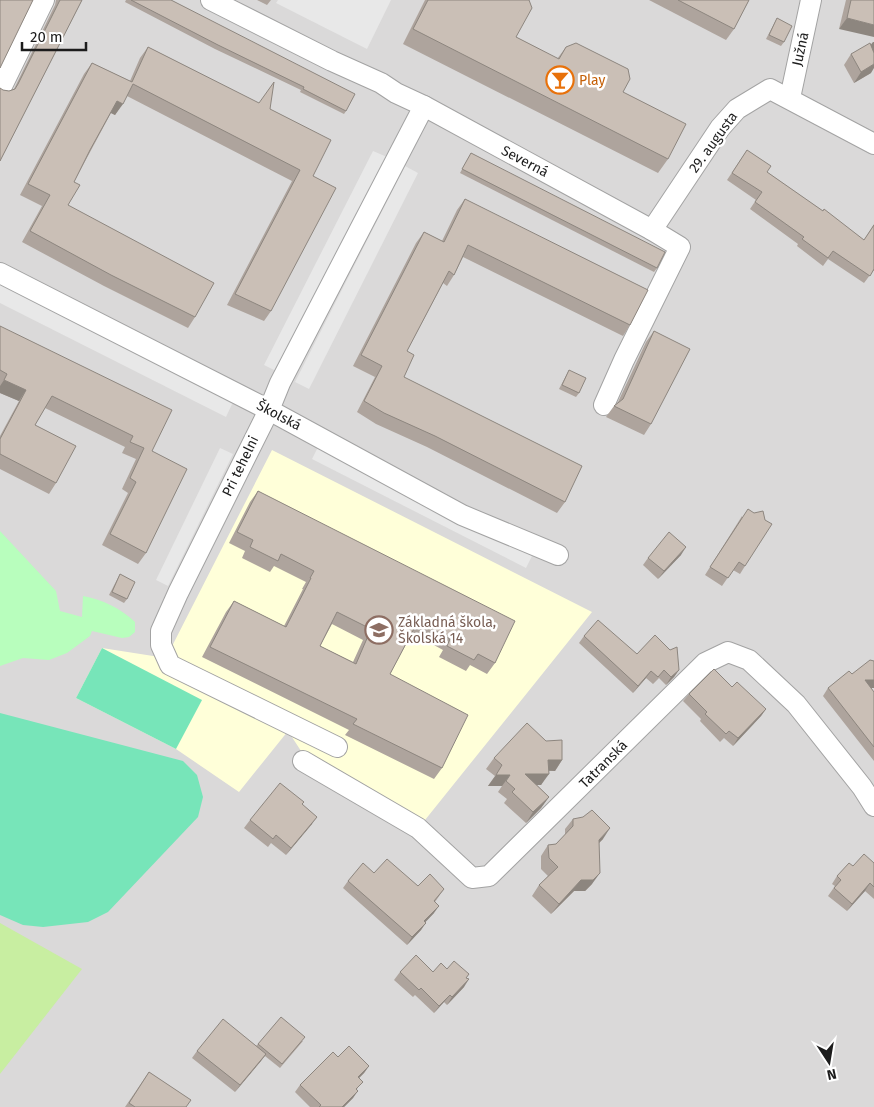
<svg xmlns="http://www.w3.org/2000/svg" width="874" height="1107" viewBox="0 0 874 1107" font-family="'Fira Sans',sans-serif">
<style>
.residential{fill:#dad9d9}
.education{fill:#ffffd9}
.grass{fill:#c8eea1}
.park{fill:#b8febd}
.pitch{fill:#77e5b9}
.parking{fill:#e8e8e8}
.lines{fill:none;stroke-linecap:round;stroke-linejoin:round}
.street-casing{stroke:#a3a3a3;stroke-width:22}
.street{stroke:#fff;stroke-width:20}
.wall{fill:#aea49d;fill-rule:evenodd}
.shaded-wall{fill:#8d867f}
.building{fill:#cabfb6;stroke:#8d867f;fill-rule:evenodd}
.labels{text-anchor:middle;stroke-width:5;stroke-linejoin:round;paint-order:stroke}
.street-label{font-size:14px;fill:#1c1c1c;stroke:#fff}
.food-label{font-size:14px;fill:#c56008;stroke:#fff;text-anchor:start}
.education-label{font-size:14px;fill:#785e54;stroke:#fff;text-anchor:start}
</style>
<rect width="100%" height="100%" fill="#eeeae0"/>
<!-- residential -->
<rect class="residential" x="0" y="0" width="874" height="1107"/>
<!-- education -->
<path class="education" d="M272,450L592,612L421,825L303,754L288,731L239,792L176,749L76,698L102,648L166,658Z"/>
<!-- grass -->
<path class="grass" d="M0,923L82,969L0,1074Z"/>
<!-- park -->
<path class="park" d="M0,531L56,591L60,611L82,617L83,596C101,599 122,609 135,622V632L129,637L122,638L92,631L90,636L67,653L49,660L23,658L0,666Z"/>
<!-- pitch -->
<g class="pitch">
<path d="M102,648L202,700L176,749L76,698Z"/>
<path d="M0,713L183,761L197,775L203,797L198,817L108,912L88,922L43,927L23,925L0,915Z"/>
</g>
<!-- parking -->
<g class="parking">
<path d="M278,0H391L367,49L276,3Z"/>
<path d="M373,151L387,157L278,372L264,365Z"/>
<path d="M405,166L418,173L309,389L295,382Z"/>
<path d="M0,284L233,402L226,417L0,303Z"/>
<path d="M319,445L533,554L526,568L312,459Z"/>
<path d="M220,448L233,454L168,586L156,580Z"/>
</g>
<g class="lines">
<!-- street casing -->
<g class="street-casing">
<g id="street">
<path d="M211,0L332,61L381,83L396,93L424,106L652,230L680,247L624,360L604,405"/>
<path d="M0,90L44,0"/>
<path d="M790,98L811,0"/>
<path d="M652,230L720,128L737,109L770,89L874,144"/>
<path d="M0,273L269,410L462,515L558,555"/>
<path d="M337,747L170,665L161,645V631L178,593L269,410L280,383L424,106"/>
<path d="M303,761L418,828L472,878L489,876L705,663L728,652L749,660L796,704L862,787L874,806"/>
</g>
</g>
<!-- street -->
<use href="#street" class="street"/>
</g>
<!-- wall -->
<g class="wall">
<path d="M56,0H82L0,161L3,90L9,91L14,89L55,5Z"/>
<path d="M126,0H171L346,111L344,114L300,92L301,90L215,49L125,2Z"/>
<path d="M257,0H271L267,5Z"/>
<path d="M425,0H529L516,37L557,59L566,47L623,92L668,159L658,173L403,44Z"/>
<path d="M649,0H749L734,29L726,40Z"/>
<path d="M846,0H874L839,29Z"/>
<path d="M777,18L784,42L781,46L766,39Z"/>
<path d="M870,45L871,73L854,83L844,65L851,54Z"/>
<path d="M148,47L270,109L313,176L271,311L264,321L227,305L292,181L127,96L115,115L111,113L74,182L68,205L195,317L188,328L104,286L22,242L42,206L20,195L84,74L92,63L130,81L140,58Z"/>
<path d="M747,150L767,172L864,240L874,224V271H873L864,283L828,259L823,266L797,246L798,244L750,209L756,200L727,180Z"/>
<path d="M471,153L657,268L654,272L460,173Z"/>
<path d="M465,199L630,325L623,336L463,257L454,275L447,286L443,283L407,351L404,377L565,502L557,513L427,447L376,424L357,412L375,377L353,366L416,243L424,232L442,241L457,210Z"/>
<path d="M0,326L152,451L146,553L138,564L102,545L128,493L122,489L136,459L122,453L125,447L45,408L35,425L56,483L49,494L0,469V436L19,401L0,393Z"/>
<path d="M654,331L651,424L644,435L606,417L614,406L618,402L646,342Z"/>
<path d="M569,370L579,393L576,397L559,389Z"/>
<path d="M258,491L495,663L487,674L470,665L466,671L439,657L443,650L412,633L390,674L442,768L434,779L345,735L349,730L202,657L226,612L234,601L284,626L303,589H302L306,582L274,566L270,572L242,558L245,551L229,543L250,502ZM332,624L363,640L353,662L320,646Z"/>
<path d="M742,516L745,566L740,574L733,570L722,586L705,575Z"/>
<path d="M681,555L658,579L643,565L648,558Z"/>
<path d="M120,574L127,599L124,603L109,595Z"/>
<path d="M584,636L637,654L679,670L674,677L666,685L659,678L653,684L646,678L633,693L579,643Z"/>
<path d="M874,661V688H871L874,692V761L823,696L828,688Z"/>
<path d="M732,687L766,709L761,716L733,746L724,738L720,742L700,721L701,719L683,701L689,694Z"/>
<path d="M494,758L562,760L555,771H549L541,785H537L549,797L541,808L526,823L504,803L507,799L498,792L502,786H488L495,776L486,769Z"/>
<path d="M304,802L302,804L312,824L286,855L271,843L268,847L244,828L250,820Z"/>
<path d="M573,819L603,839L599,843L592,884L585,891H574L551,914L532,896L539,885L548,876L541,869V856L548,845L556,844L565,835V829Z"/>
<path d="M874,863V899L865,891L847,911L828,896L835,886L832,884L837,876L853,866Z"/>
<path d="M374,873L418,886L444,889L435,902L434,913L425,922L421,930L407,945L343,888L348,881Z"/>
<path d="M447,969L469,974L466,978L464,987L447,1005L444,1002L434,1013L415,995L413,997L394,980L400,972H433Z"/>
<path d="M303,1041L280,1068L265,1056L235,1092L192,1058L197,1051L256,1046L258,1044Z"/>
<path d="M338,1057L369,1066L364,1073L359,1078L357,1090L353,1098L344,1107H310L295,1092L300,1085Z"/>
<path d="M149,1072L186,1107H125Z"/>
</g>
<!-- shaded-wall -->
<g class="shaded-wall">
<path d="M847,18L874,25V37L839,29Z"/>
<path d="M873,42H874V55L865,52Z"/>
<path d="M874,64V68L871,73L854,83L861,72Z"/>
<path d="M117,101L123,104L115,115L109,112Z"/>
<path d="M4,380L26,390L19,401L0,393V386Z"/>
<path d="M686,547L681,555L658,579L664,571Z"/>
<path d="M679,670L674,677L666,685L671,677Z"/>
<path d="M651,671L646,678L633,693L638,686Z"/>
<path d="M865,680H874V688H860Z"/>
<path d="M766,709L761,716L733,746L738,738Z"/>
<path d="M548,760H562L555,771L541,770Z"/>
<path d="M525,774H549L541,785H517Z"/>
<path d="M496,775H510L502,786H488Z"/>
<path d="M549,797L541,808L526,823L533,812Z"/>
<path d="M317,817L312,824L286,855L291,848Z"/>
<path d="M610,828L603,839L591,851L599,840Z"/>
<path d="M600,873L592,884L585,891H574L551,914L559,904L581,880Z"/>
<path d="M870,883L865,891L847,911L852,904Z"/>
<path d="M439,906L434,913L419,929L424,921Z"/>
<path d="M426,923L421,930L407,945L412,937Z"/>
<path d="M469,979L464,987L447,1005L452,997Z"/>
<path d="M450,995L444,1002L434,1013L439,1006Z"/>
<path d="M266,1054L261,1061L235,1092L240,1085Z"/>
<path d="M369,1066L364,1073L353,1084L358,1077Z"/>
<path d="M358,1091L353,1098L344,1107H342Z"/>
</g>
<!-- building -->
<g class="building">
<path d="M0,0H33L0,68Z"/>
<path d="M60,0H82L0,161V88L3,90L9,91L15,89L18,84Z"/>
<path d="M131,0H171L355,94L346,111L303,89L304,87L218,45Z"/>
<path d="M428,0H529L532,8L516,37L559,59L566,47L576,43L628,69L630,79L623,92L686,124L668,159L413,29Z"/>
<path d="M678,0H749L734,29Z"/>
<path d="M851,0H874V25L847,18Z"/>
<path d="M777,18L792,26L784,42L769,35Z"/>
<path d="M870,43L874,53V64L861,72L851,54Z"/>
<path d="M148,47L259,103L274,82L270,109L331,140L313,176L336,188L271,311L235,294L300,170L133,84L123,104L117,101L90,150L74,182L80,185L68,205L214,283L195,317L111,275L30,231L50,195L28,184L92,63L132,82Z"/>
<path d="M747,150L771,166L767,172L823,211L824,209L864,240L874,225V269L870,276L833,251L828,258L802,239L804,237L755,202L762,192L732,173Z"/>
<path d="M471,153L665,252L657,268L462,169Z"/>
<path d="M465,199L648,290L630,325L468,245L454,275L449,271L407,351L414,355L404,377L582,466L565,502L435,436L384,413L364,401L382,366L361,355L424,232L444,242Z"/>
<path d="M0,326L172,410L152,451L187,469L146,553L110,534L136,482L130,478L144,448L130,442L133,436L52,396L35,425L76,446L56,483L0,454V439L26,390L4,380L7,374L0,370Z"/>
<path d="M654,331L690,349L651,424L614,406L623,399Z"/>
<path d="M569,370L586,378L579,393L562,385Z"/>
<path d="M258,491L515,621L495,663L478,654L474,660L447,646L450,639L418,621L390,674L468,715L442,768L353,724L357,719L210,647L234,601L286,627L311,578H310L314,571L281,554L278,561L250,547L253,540L237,532ZM337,612L371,629L356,664L320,646Z"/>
<path d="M748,509L754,513L763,511L765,520L772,524L745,566L739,562L728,578L710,567Z"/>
<path d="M669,532L686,547L664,571L648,558Z"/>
<path d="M120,574L135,582L127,599L112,592Z"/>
<path d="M598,620L637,654L655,635L670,650L677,647L679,670L671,677L664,670L658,677L651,671L638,686L584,636Z"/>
<path d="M870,660L874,661V680H865L874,692V747L828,688L849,671L852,674Z"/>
<path d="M714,669L732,687L737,682L766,709L738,738L729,731L726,734L705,714L707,712L689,694Z"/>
<path d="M527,723L546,741L562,740V760H548L549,774H525L549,797L533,812L512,792L515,789L506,781L510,775H496L502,765L494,758Z"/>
<path d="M280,783L304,802L302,804L317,817L291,848L276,835L273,839L250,820Z"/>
<path d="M592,810L610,828L599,840L600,873L593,880H581L559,904L539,885L558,867L549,858L548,845L556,844L573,826V819L583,817Z"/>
<path d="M864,854L874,863V887L870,883L852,904L834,888L841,880L837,876L849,863L853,866Z"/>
<path d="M387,859L418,886L430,874L444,889L434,901L439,906L424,921L426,923L412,937L348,881L363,863L374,873Z"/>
<path d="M416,955L433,972L441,963L447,969L454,961L469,974L466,978L469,979L452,997L450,995L439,1006L421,988L419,990L400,972Z"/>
<path d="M281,1017L305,1037L282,1064L258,1044Z"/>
<path d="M223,1019L266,1054L240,1085L197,1051Z"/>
<path d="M349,1046L369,1066L358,1077L363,1082L356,1089L358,1091L342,1107H319L321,1105L300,1085L333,1052L338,1057Z"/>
<path d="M149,1072L191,1100L186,1107H135L129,1103Z"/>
</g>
<!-- icons -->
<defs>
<g id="bar-ring" transform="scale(1.4375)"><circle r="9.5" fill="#fff" stroke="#e8710a" stroke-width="1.5"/><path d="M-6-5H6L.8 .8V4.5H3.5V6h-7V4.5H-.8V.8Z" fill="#e8710a"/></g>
<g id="school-ring" transform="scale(1.4375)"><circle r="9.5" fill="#fff" stroke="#8d6e63" stroke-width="1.5"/><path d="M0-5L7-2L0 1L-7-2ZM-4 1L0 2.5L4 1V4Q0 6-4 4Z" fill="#8d6e63"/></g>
</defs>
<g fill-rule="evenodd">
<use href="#bar-ring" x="560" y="80"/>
<use href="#school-ring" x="379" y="630"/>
</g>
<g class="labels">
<!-- street labels -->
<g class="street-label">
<text transform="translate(800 49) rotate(-78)" y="5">Južná</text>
<text transform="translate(713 142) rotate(-54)" y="5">29. augusta</text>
<text transform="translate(525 161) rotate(28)" y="5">Severná</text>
<text transform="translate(279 415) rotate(28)" y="5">Školská</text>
<text transform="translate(240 466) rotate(-64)" y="5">Pri tehelni</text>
<text transform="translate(603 764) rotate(-45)" y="5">Tatranská</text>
</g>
<!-- food labels -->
<g class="food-label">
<text x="579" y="85">Play</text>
</g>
<!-- education labels -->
<g class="education-label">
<text x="398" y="627">Základná škola,<tspan x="398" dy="16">Školská 14</tspan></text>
</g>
</g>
<!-- north arrow -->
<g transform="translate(829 1062) rotate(168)" stroke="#ffffff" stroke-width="4" paint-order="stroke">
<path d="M0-4L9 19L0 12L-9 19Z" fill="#1c1c1c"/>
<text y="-8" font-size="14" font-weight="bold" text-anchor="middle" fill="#1c1c1c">N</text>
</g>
<!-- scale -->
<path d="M22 42v8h64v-8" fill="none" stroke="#1c1c1c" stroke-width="2.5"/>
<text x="30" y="42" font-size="15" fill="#1c1c1c" stroke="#ffffff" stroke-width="4" paint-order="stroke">20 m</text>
</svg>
